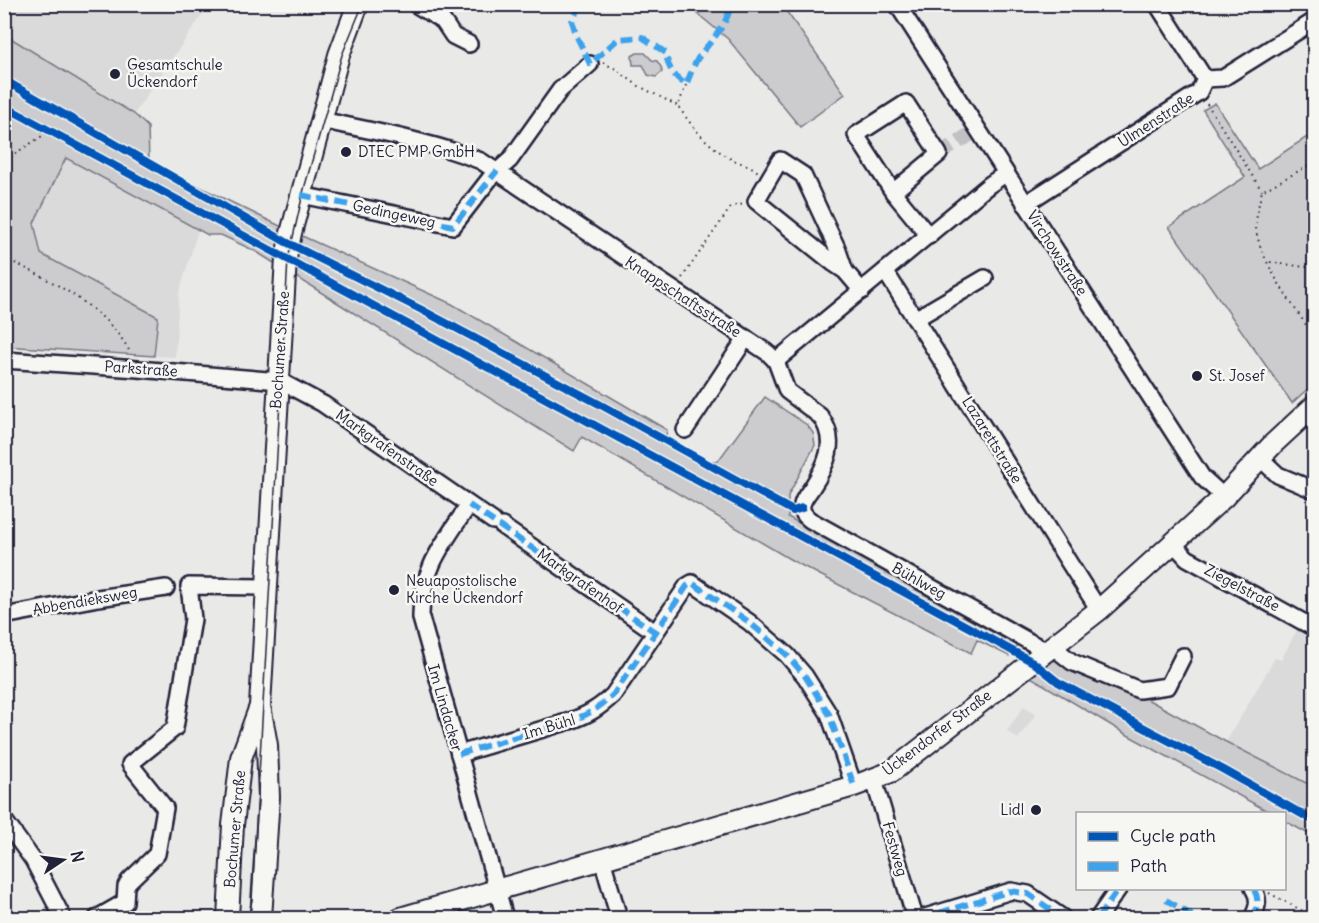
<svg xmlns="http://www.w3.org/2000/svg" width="1319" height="923" viewBox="0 0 1319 923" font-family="Delius,sans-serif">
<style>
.built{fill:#dadada}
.green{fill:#ccccce;stroke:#777784;stroke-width:1.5}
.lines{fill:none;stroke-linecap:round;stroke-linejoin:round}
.minor-tunnel{stroke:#c1c1c5;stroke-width:15;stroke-dasharray:15 8;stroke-linecap:butt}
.minor-casing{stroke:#22223b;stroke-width:20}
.major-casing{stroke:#22223b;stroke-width:24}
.path{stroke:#22223b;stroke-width:2;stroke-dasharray:1.5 4.5;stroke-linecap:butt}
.minor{stroke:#f6f6f2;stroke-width:15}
.major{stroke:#f6f6f2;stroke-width:20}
.tram{stroke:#22223b;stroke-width:1.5}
.quiet{stroke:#3ea2ec;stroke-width:6;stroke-dasharray:12 6;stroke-linecap:butt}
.cycleway-casing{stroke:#f6f6f2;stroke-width:11}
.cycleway{stroke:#0057b8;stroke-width:8}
.poi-dot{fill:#22223b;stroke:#f6f6f2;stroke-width:2}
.labels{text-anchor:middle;stroke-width:5;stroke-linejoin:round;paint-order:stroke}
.poi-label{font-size:15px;fill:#22223b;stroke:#f6f6f2;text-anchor:start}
.street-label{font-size:15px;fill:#22223b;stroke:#f6f6f2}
</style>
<rect width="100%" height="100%" fill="#e9e9e7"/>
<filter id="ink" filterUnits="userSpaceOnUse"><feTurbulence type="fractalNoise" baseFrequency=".0167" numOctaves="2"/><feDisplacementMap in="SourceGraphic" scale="12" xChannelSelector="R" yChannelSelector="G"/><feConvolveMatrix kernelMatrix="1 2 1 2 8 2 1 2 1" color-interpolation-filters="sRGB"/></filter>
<g filter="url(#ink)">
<!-- built -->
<g class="built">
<path d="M4,5H209L134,114L5,34Z"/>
<path d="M65,158L198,230L179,294L175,357L155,356L158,317L42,254L35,223Z"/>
<path d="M1298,628L1314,637V787L1226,742L1275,658L1281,660Z"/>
<path d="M1024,706L1036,714L1018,739L1007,731Z"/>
</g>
<!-- green -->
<g class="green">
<path d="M687,5H782L845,94L800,127L728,39Z"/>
<path d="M4,34L134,114L148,127L149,162L280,226L452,304L667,430L665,442L705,461H718L765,397L807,425L813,433L815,445L788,496V517L1017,645L1009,656L977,640L971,653L793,561L582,437L574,451L255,251L221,235H208L66,158L34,223L41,254L158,317L154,356L5,346Z"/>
<path d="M637,53H645L652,60L657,61L661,67L662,72L656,77L648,75L643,65H633L632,56Z"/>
<path d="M1215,103L1258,169L1307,137L1314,149V383L1292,403L1169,227L1245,177L1203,110Z"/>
<path d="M1064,654L1226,742L1314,787V837L1285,821L1284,814L1271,813L1124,733L1029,676Z"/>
</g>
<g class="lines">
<!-- minor-tunnel -->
<path class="minor-tunnel" d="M939,154L977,130"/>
<!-- minor casing -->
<g class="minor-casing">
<g id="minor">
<path d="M415,4L443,21L453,36L469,44"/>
<path d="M897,4L1202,477L1224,497"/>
<path d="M1157,4L1205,79"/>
<path d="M321,120C375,132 430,141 481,161L768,353L776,361L989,185L1005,174"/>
<path d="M893,192L939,154L906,103L856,135L893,192L929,236"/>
<path d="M301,195L453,226L491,177L510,160L560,90L590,64"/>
<path d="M1025,204L1199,92L1205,79L1223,78L1314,21"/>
<path d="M845,271L837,248L803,175L780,160L756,201L833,263L845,271L862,291"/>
<path d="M885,271L1099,610"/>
<path d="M915,319L985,278"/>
<path d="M4,360L138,369L280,381L323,404L493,521"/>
<path d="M776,361L787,391L820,416C839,441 826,466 811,489C808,493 803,499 802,505C801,512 805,516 810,520L1048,652"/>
<path d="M685,430L746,338"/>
<path d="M1260,458L1278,475L1314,490"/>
<path d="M469,505C444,542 420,571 421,618L505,918"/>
<path d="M502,526L655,632"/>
<path d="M1173,543L1187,558L1314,628"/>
<path d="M4,616L98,598L166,588"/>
<path d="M1053,647L1072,662L1139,690L1168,686L1183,656"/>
<path d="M459,754L570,721C588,715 599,708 613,695L687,586L692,583L749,622L787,655L805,676L829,714L854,786"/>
<path d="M874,780L915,918"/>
<path d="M4,820L33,860L63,918"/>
<path d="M602,859L619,918"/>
<path d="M97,918L125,902L126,886L129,881L157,854L165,808L130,764L175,728L193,619L189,586L266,587"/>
<path d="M922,918L1011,891L1028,894L1063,918"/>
<path d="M1098,918L1119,888"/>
<path d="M1252,918C1258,908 1260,899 1253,888"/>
</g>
</g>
<!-- major casing -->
<g class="major-casing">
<g id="major">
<path d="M228,918L233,825L241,758L259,709"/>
<path d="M261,918L269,797L267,745L260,706L286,258L291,233L339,55L358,4"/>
<path d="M400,918L854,786L891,772L1099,610L1224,497L1274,443L1314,406"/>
</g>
</g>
<!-- path -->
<g class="path">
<path d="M603,63L616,69L637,85L678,106"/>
<path d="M686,85L678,106C693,128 705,143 728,157C738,164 749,163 758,172"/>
<path d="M1207,104L1262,191"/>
<path d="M5,160L50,131"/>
<path d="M1314,165L1306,167L1262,191C1259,203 1256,215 1256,227C1258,260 1297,310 1314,337"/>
<path d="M4,223V242"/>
<path d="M4,258C49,279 108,308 131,354"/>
<path d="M1270,262L1305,267L1314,266"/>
<path d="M682,278L731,207L744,204"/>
<path d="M1269,893L1314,917"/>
</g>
<!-- minor -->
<use href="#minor" class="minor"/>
<!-- major -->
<use href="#major" class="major"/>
<!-- tram -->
<path class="tram" d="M248,918L252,900L288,259L304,189L342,55L363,4"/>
<!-- quiet -->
<g class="quiet">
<path d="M581,4L572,21L577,37L590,64L618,39L642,37L666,53C668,69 673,75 686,85C690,76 693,66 698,58C710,41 727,27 731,4"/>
<path d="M301,195L453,226L497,171"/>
<path d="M469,505L655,632"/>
<path d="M459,754L570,721C588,715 599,708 613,695L687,586L692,583L749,622L787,655L805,676L829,714L854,786"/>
<path d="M1166,900L1197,918"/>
<path d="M922,918L1011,891L1028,894L1063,918"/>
<path d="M1098,918L1119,888"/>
<path d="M1252,918C1258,908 1260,899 1253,888"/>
</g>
<!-- cycleway casing -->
<g class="cycleway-casing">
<g id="cycleway">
<path d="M4,80L286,242L420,309L601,405L793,511L802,508"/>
<path d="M4,106L1033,662L1058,682L1224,770L1314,821"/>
</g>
</g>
<!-- cycleway -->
<use href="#cycleway" class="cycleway"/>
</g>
</g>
<!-- markers -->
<g class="poi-dot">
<circle cx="115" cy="74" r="6"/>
<circle cx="346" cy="152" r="6"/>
<circle cx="1197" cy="376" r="6"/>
<circle cx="394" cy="590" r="6"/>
<circle cx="1036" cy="810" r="6"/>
</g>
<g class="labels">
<!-- poi labels -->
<g class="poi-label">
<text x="127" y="70">Gesamtschule<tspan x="127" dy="17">Ückendorf</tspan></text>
<text x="358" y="157">DTEC PMP GmbH</text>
<text x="1209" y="381">St. Josef</text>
<text x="406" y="586">Neuapostolische<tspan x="406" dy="17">Kirche Ückendorf</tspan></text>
<text x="1024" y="815" text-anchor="end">Lidl</text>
</g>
<!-- street labels -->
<g class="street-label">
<text transform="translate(1156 120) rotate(-33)" y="5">Ulmenstraße</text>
<text transform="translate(394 214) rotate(12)" y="5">Gedingeweg</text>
<text transform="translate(1057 253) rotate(57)" y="5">Virchowstraße</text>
<text transform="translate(683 297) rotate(33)" y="5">Knappschaftsstraße</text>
<text transform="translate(280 350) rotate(-86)" y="5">Bochumer Straße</text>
<text transform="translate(141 369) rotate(4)" y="5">Parkstraße</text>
<text transform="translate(992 440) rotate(58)" y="5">Lazarettstraße</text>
<text transform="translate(387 448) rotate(35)" y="5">Markgrafenstraße</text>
<text transform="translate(580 581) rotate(35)" y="5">Markgrafenhof</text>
<text transform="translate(919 581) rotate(29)" y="5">Bühlweg</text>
<text transform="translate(1242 588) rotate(28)" y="5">Ziegelstraße</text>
<text transform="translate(85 601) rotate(-10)" y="5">Abbendieksweg</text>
<text transform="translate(445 708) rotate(74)" y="5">Im Lindacker</text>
<text transform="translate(549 727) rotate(-17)" y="5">Im Bühl</text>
<text transform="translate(937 733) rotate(-37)" y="5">Ückendorfer Straße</text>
<text transform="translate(235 829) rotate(-85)" y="5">Bochumer Straße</text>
<text transform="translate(895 849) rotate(74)" y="5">Festweg</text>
</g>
</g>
<!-- margin -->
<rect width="1319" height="923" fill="none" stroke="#f6f6f2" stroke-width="24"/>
<rect x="12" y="12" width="1295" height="899" fill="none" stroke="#22223b" stroke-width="2" filter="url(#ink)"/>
<!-- legend -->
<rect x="1076" y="812" width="210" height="78" fill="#f6f6f2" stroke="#a1a1a9" stroke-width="1.5"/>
<rect x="1088" y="832" width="30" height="9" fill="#0057b8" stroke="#a1a1a9" stroke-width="1.5"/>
<text x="1130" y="842" font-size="18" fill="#22223b">Cycle path</text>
<rect x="1088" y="862" width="30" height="9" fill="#3ea2ec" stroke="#a1a1a9" stroke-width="1.5"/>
<text x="1130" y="872" font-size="18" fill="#22223b">Path</text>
<!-- north arrow -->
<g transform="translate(63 860) rotate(77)" stroke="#f6f6f2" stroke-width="4.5" paint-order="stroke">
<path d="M0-4.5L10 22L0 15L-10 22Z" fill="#22223b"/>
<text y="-9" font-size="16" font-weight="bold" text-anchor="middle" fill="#22223b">N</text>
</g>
</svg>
